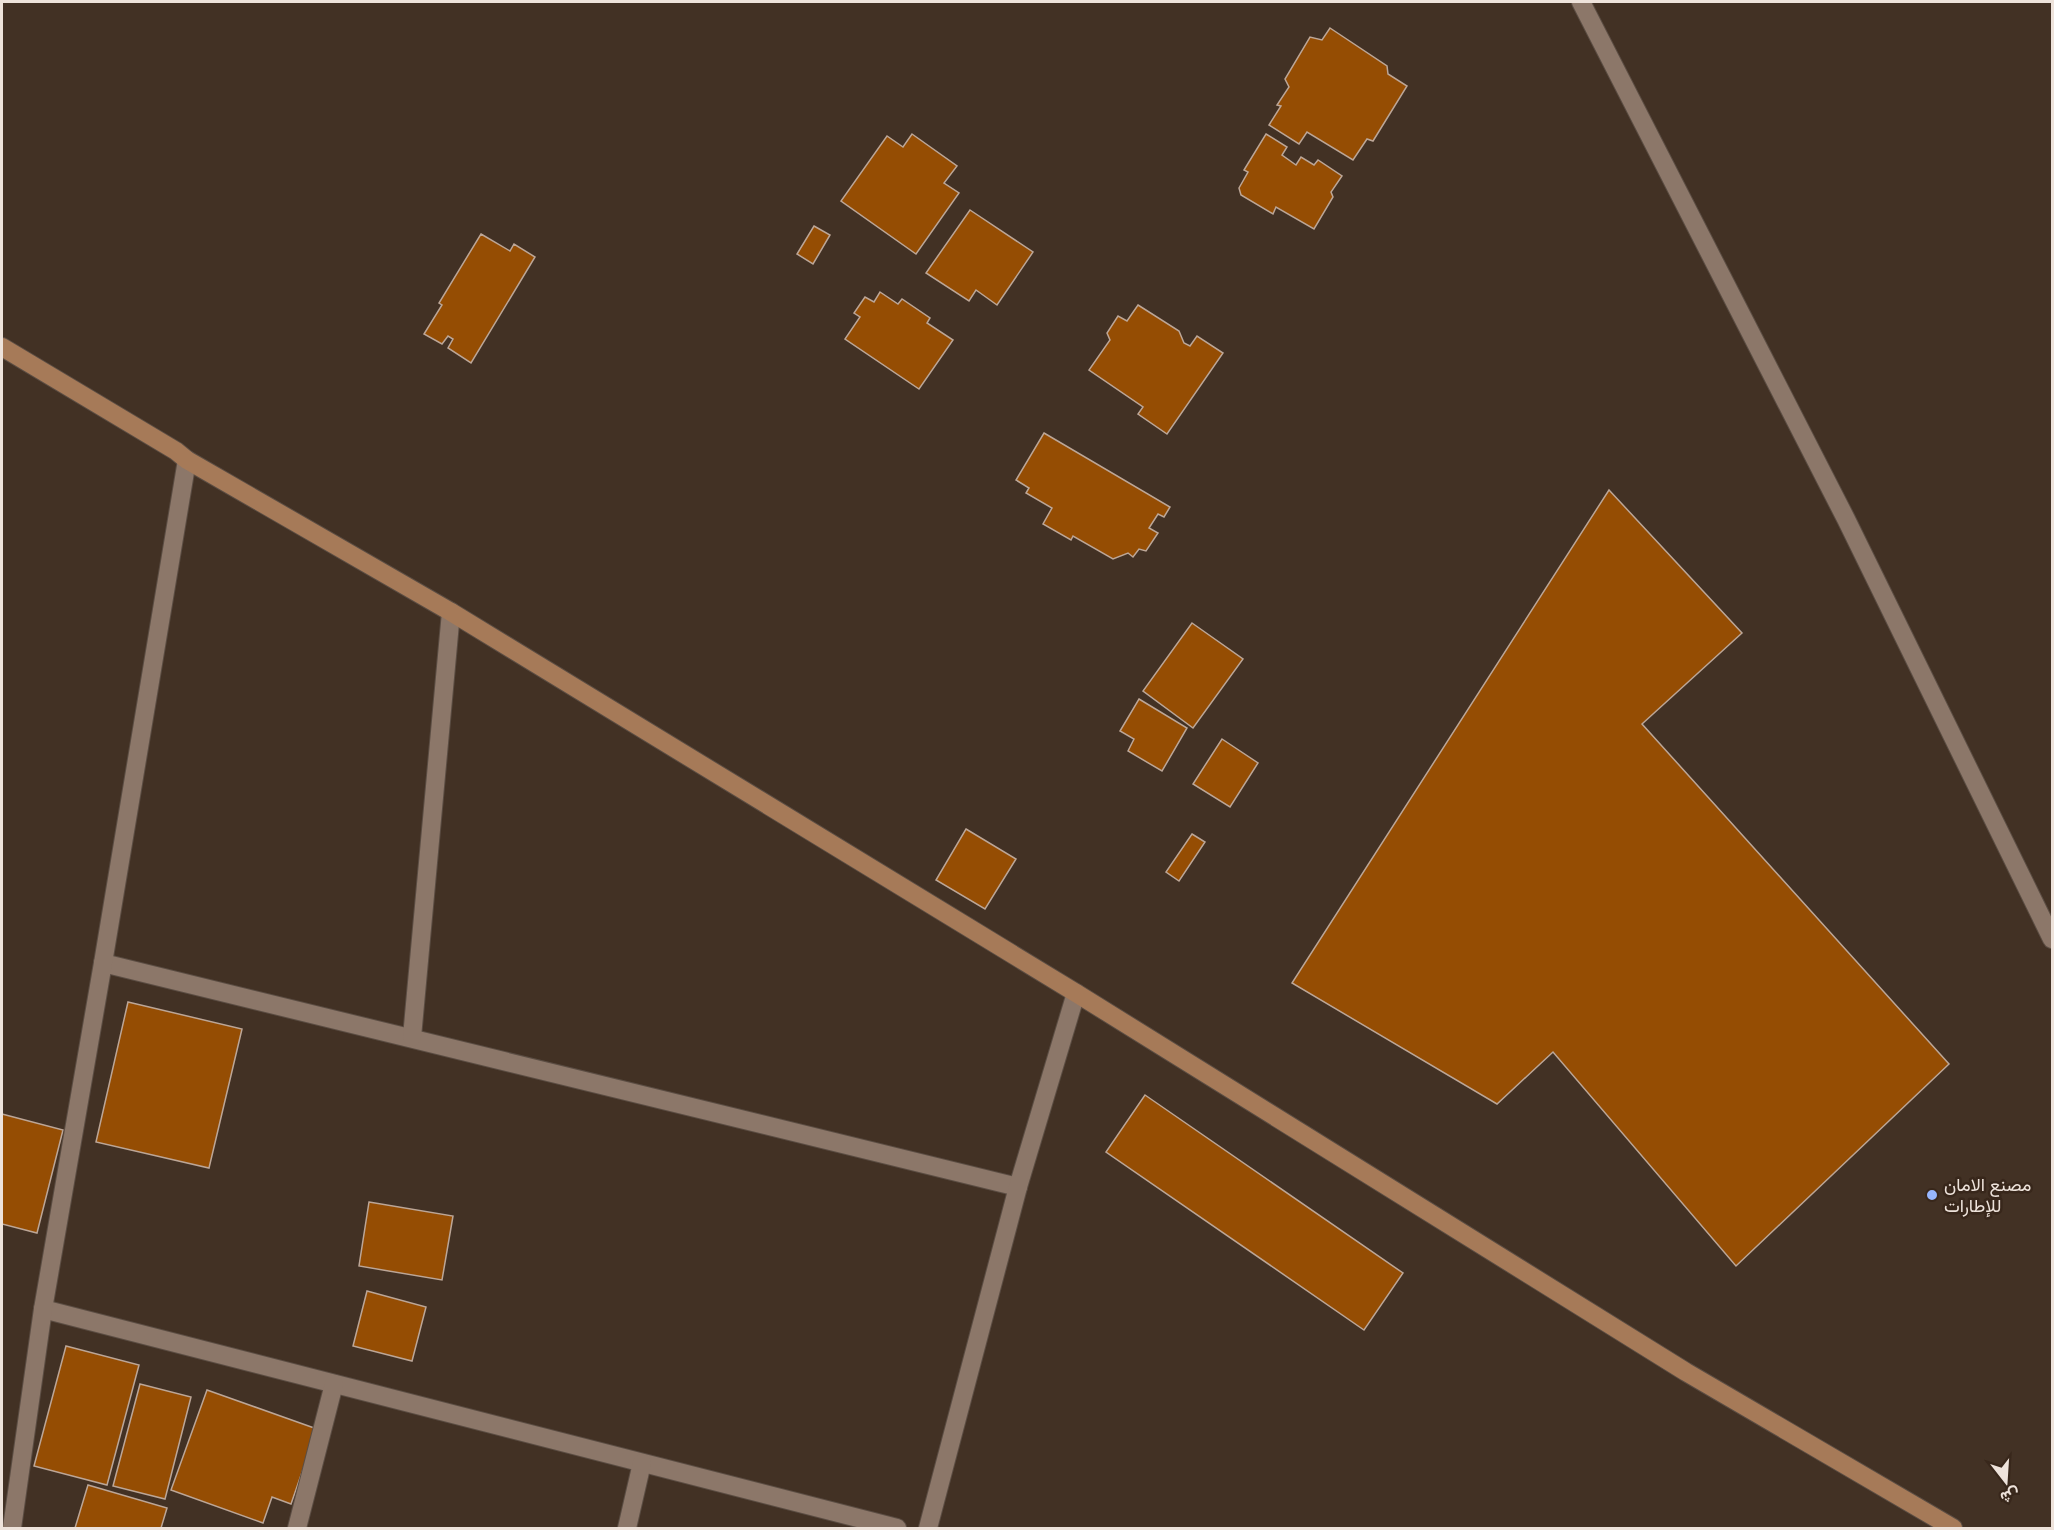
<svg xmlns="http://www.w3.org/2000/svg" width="2054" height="1530" viewBox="0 0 2054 1530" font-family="'Space Grotesk',Vazirmatn,sans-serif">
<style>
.building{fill:#954d03;stroke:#bca697;stroke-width:1.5}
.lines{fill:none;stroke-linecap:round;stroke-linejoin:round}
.lane-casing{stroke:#5b4d43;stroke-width:20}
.street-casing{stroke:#5b4d43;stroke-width:20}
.secondary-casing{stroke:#5b4d43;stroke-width:20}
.lane{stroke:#8c7769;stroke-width:18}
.street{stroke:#8c7769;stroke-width:18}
.secondary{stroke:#a67a58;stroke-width:18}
.poi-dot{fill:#97b6fd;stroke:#38271b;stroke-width:2}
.labels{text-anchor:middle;stroke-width:5;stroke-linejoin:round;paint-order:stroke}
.poi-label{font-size:18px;fill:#eee3db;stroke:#38271b;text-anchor:start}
</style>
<rect width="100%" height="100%" fill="#423124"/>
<!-- building -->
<g class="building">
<path d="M1330,28L1387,66L1388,74L1407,86L1373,141L1367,139L1353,160L1307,132L1299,144L1269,125L1281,106L1277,105L1289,87L1285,79L1310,37L1322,40Z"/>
<path d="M912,134L957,166L944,183L959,193L916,254L841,201L887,136L903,147Z"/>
<path d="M1266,134L1287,147L1282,155L1296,165L1301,157L1314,165L1318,160L1342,176L1331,192L1333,197L1314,229L1276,207L1273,214L1241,195L1239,188L1248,172L1244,170Z"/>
<path d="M970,210L1033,252L997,305L976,290L969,301L926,273Z"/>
<path d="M814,226L830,235L813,264L797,254Z"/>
<path d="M481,234L510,251L514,244L535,257L471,363L448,348L453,339L448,336L442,344L424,334L442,305L439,303Z"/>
<path d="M880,292L898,304L902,299L930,318L927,323L953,340L919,389L845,339L860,317L854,313L865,297L874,302Z"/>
<path d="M1138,305L1179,331L1184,343L1190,346L1197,336L1223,353L1167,434L1138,414L1143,407L1089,370L1110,340L1107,333L1118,316L1127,321Z"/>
<path d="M1044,433L1170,507L1164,517L1158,514L1149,528L1158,533L1146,551L1139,549L1133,557L1128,553L1113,559L1073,536L1071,540L1043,524L1052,508L1026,493L1029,488L1016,480Z"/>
<path d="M1609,490L1742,633L1642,724L1949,1064L1736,1266L1553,1052L1497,1104L1292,983Z"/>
<path d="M1192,623L1243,659L1193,728L1143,691Z"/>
<path d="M1139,699L1187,728L1162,771L1128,751L1134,739L1120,731Z"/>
<path d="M1222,739L1258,763L1230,807L1193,784Z"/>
<path d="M966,829L1016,859L985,909L936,880Z"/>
<path d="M1192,834L1205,842L1179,881L1166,872Z"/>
<path d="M128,1002L242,1029L209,1168L96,1142Z"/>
<path d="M1145,1095L1403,1273L1364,1330L1106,1152Z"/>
<path d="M2,1114L63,1130L37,1233L2,1224Z"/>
<path d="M369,1202L453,1216L442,1280L359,1266Z"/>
<path d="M367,1291L426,1307L412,1361L353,1346Z"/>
<path d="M66,1346L139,1365L107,1485L34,1466Z"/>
<path d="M140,1384L191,1397L165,1499L113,1486Z"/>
<path d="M207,1390L317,1429L291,1504L272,1497L263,1523L171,1490Z"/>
<path d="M88,1485L167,1508L161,1528H75Z"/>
</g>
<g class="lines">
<!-- lane casing -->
<g class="lane-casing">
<path id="lane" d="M1581,2L1846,519L2052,939"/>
</g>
<!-- street casing -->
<g class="street-casing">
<g id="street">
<path d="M103,963L1018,1187"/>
<path d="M412,1037L451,612"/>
<path d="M43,1309L897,1528"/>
<path d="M12,1528L43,1309L103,963L187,460"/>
<path d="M297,1528L334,1384"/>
<path d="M627,1528L642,1463"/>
<path d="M928,1528L1018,1187L1076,993"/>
</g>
</g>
<!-- secondary casing -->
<g class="secondary-casing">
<path id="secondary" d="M2,347L176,451L187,460L451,612L1076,993L1686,1372L1953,1528"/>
</g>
<!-- lane -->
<use href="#lane" class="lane"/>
<!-- street -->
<use href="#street" class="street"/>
<!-- secondary -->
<use href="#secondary" class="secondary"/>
</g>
<!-- markers -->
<circle class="poi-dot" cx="1932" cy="1195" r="6"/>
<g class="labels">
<!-- poi labels -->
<g class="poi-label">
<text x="1944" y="1191">مصنع الامان<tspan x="1944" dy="21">للإطارات</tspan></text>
</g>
</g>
<!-- border -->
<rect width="2054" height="1530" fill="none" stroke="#eee3db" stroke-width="6"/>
<!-- north arrow -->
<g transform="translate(2006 1482) rotate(163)" stroke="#38271b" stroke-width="4.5" paint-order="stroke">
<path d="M0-4.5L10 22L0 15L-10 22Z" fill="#eee3db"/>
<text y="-9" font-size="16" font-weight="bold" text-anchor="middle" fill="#eee3db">ش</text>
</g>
</svg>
